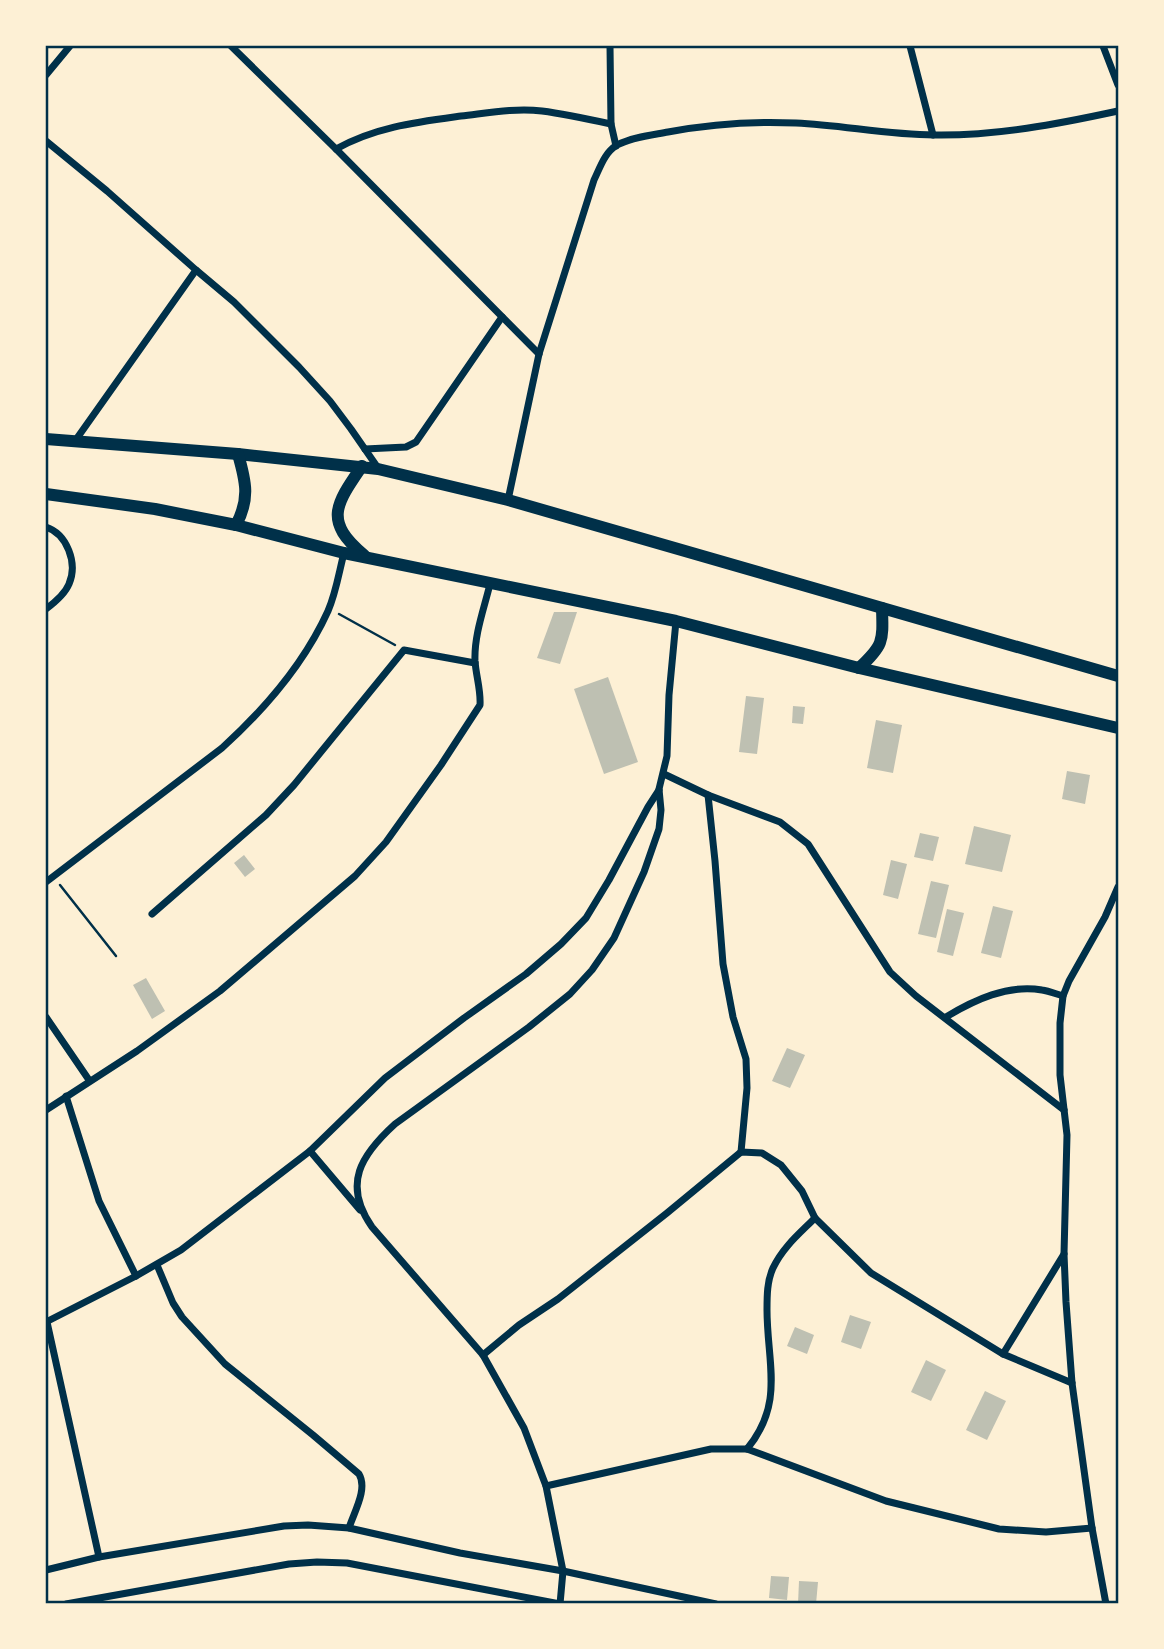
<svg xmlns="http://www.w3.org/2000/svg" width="1164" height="1649" viewBox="0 0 1164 1649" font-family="Montserrat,sans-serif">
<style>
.building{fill:#bec0b2}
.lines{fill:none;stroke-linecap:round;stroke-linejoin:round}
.path{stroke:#003049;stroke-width:2.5}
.minor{stroke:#003049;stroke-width:7}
.secondary{stroke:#003049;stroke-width:12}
.neatline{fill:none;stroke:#003049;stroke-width:2.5}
</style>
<rect width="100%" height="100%" fill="#fdf0d5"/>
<!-- building -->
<g class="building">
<path d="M554,612H577L560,664L537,658Z"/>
<path d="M608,677L638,762L604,774L574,689Z"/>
<path d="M746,696L764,698L757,754L739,752Z"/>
<path d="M793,706L805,707L803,724L792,723Z"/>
<path d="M876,720L902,725L893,773L867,768Z"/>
<path d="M1067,771L1090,775L1085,804L1062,799Z"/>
<path d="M974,826L1011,835L1002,872L965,864Z"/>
<path d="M920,833L939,837L933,861L914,857Z"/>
<path d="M244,855L255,869L245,877L234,863Z"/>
<path d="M891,860L907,864L898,899L883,895Z"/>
<path d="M931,881L949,885L936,938L918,934Z"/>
<path d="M993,906L1013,911L1001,958L981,953Z"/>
<path d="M947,909L964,913L953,956L937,952Z"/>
<path d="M146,978L165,1011L152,1019L133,985Z"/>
<path d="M787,1048L805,1055L790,1088L772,1081Z"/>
<path d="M850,1315L871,1322L861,1349L841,1342Z"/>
<path d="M795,1327L814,1335L807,1354L787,1346Z"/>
<path d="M926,1360L946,1370L931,1401L911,1392Z"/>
<path d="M985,1391L1006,1401L987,1440L966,1430Z"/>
<path d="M771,1576L789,1577L787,1600L769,1598Z"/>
<path d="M799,1581L818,1582L816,1604H798Z"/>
</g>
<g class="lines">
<!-- path -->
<g class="path">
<path d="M339,614L395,645"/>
<path d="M60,885L116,956"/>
</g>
<!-- minor -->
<g class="minor">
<path d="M231,46L336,149L539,354"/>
<path d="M610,46L611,124L616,146"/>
<path d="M910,46L933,135"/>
<path d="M1103,46L1118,85"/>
<path d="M46,75L70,46"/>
<path d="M46,141L107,191L196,270L234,302L299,367L330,401L351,429L378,468"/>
<path d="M336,149C375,127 417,122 461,116C488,113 514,108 542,111C565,114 588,119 611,124"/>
<path d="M75,441L196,270"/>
<path d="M365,449L406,447L416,442L502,317"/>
<path d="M508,500L539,354L594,180C600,168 604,153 617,145C632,137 652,135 668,132C710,124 754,121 796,123C842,125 888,135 934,135C996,136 1058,124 1118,111"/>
<path d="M46,527C67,534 78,563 69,584C65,594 54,603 46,609"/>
<path d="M664,774L708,795L780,822L808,844L890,972L916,996L1064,1110"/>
<path d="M708,795L715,861L723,964L733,1017L746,1059L747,1088L741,1152"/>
<path d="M46,882L222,748C265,709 304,664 328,611C336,593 339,572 344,553"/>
<path d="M152,914L266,815L294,785L404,650L475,663"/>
<path d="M46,1017L89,1080"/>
<path d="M946,1017C974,1000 1008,984 1042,990C1049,991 1056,994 1063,996"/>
<path d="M66,1096L99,1201L136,1276"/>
<path d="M46,1110L137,1051L220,991L355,876L386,842L441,765L480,705C481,690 476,676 475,661C474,635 484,609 490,584"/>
<path d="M310,1151L360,1210"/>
<path d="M157,1265L173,1303L182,1317L225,1364L313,1435L359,1474C368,1489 354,1512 349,1528"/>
<path d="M46,1322L136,1276L181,1250L310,1151L385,1078L464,1018L526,974L561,944L586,918L609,880L648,807L659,790"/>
<path d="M47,1322L99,1557"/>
<path d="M1003,1354L1064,1254"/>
<path d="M483,1355L519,1325L558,1299L667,1213L741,1152L762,1153L781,1165L802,1191L815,1218L871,1273L1003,1354L1072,1383"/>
<path d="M747,1449C785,1403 767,1363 767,1310C767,1296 767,1281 773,1268C783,1247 799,1234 815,1218"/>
<path d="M546,1486L711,1449H747L886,1501L999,1529L1046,1532L1092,1528"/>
<path d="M46,1570L99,1557L284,1526L308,1525L349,1528L460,1553L563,1571L716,1604"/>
<path d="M66,1604L289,1564L317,1562L347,1563L560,1604L563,1571L546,1486L524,1428L483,1355L372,1227C342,1184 361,1155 395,1124L529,1027L570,994L592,970L614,938L644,872L659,829L661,810L659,789L667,756L669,695L676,621"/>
<path d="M1106,1604L1092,1528L1072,1383L1066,1302L1064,1254L1067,1135L1060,1075V1023L1063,996L1069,981L1105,917L1118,887"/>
</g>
<!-- secondary -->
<g class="secondary">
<path d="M46,439L238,454L378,469L508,500L1118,676"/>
<path d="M362,466C336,504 323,521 364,555"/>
<path d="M46,494L155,509L236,525L344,553L676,621L859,668L1118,728"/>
<path d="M236,525C250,499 246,482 238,454"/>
<path d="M859,668C884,645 883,641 882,608"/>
</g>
</g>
<!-- border -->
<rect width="1164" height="1649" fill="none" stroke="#fdf0d5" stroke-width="94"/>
<rect x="47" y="47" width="1070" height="1555" class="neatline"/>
</svg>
